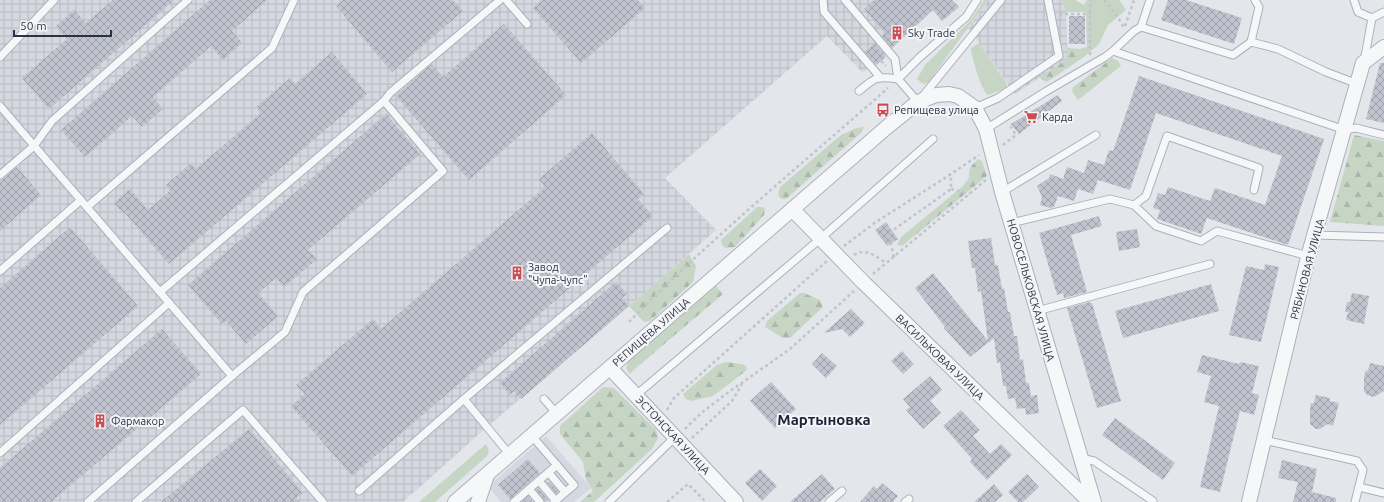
<svg xmlns="http://www.w3.org/2000/svg" width="1384" height="502" viewBox="0 0 1384 502" font-family="Ubuntu,sans-serif">
<style>
.built{fill:#d5d8e0}
.industrial{fill:url(#industrial-grid)}
.green{fill:#c7d5c5}
.forest{fill:url(#forest-firs)}
.building{fill:url(#building-cross-hatch)}
.lines{fill:none;stroke-linecap:round;stroke-linejoin:round}
.lane-casing{stroke:#acb0b9;stroke-width:9}
.street-casing{stroke:#acb0b9;stroke-width:16}
.path{stroke:#c1c4ca;stroke-width:2.5;stroke-dasharray:3 3;stroke-linecap:butt}
.lane{stroke:#f6f7f9;stroke-width:7}
.street{stroke:#f6f7f9;stroke-width:14}
.labels{text-anchor:middle;stroke-width:4;stroke-linejoin:round;paint-order:stroke}
.poi-label{font-size:11px;fill:#2b3243;stroke:#f3f5f8;text-anchor:start}
.street-label{font-size:11px;fill:#2b3243;stroke:#f3f5f8}
.district-label{font-size:15px;font-weight:bold;fill:#1d2334;stroke:#f3f5f8}
</style>
<defs>
<pattern id="industrial-grid" width="8" height="8" patternUnits="userSpaceOnUse"><rect width="8" height="8" fill="#d5d8e0"/><path d="M0 4h8M4 0v8" fill="none" stroke="#b7bac1"/></pattern>
<pattern id="forest-firs" width="22" height="20" patternUnits="userSpaceOnUse"><rect width="22" height="20" fill="#c7d5c5"/><path d="M5 1l3.5 6h-7zM16 11l3.5 6h-7z" fill="#abb7aa"/></pattern>
<pattern id="building-cross-hatch" width="8" height="8" patternUnits="userSpaceOnUse"><rect width="8" height="8" fill="#c1c4ce"/><path d="M0 0l8 8M0 8l8-8" fill="none" stroke="#9da0a9"/></pattern>
</defs>
<rect width="100%" height="100%" fill="#e3e6eb"/>
<!-- built -->
<path class="built" d="M546,436L591,488L574,502H501L488,486Z"/>
<!-- industrial -->
<g class="industrial">
<path d="M0,0H945L942,3L951,14L942,21L933,10L884,55L886,57L876,65L874,63L863,73L827,36L665,178L716,230L629,306L487,427L403,502H0Z"/>
<path d="M988,0H1062L1066,12L1068,59L1015,94L973,34L968,29Z"/>
</g>
<!-- green -->
<g class="green">
<path d="M984,0H988L928,83L923,84L917,79L925,65L970,21Z"/>
<path d="M1062,0H1075L1084,5L1087,0H1119L1126,10L1108,25L1099,44L1084,57V52L1080,49L1087,47L1086,12H1066Z"/>
<path d="M979,43L1007,84L1006,88L988,95C980,88 974,62 971,51V48Z"/>
<path d="M486,444C489,449 490,452 486,457L435,502H419Z"/>
</g>
<!-- forest -->
<g class="forest">
<path d="M1067,48L1080,49L1084,52V57L1047,82L1042,80L1040,77L1068,59Z"/>
<path d="M1112,58L1118,61L1121,66L1078,100L1072,91L1073,87Z"/>
<path d="M864,127L862,132L786,199H781L778,195L780,187L841,135L856,128Z"/>
<path d="M1354,135L1384,141V226L1330,222Z"/>
<path d="M978,159L982,161L987,176L902,246L897,245L901,237L963,186L969,178C968,168 971,166 978,159Z"/>
<path d="M757,207H762L765,209L764,215L735,247L726,248L722,245L721,240Z"/>
<path d="M689,254L696,266L693,282L650,321L644,322L629,306Z"/>
<path d="M716,286L723,294L629,374L626,367L629,361Z"/>
<path d="M800,293H804L820,300L823,307L790,338H783L765,327L767,321Z"/>
<path d="M725,362L742,364L746,366L747,370L713,396L691,401L686,399L683,394L717,365Z"/>
<path d="M603,387L614,388L656,430L658,438L652,449L594,502H580L593,491L586,480L583,462L560,434V426Z"/>
</g>
<!-- building -->
<g class="building">
<path d="M113,0H174L49,109L22,78L67,39L56,26L74,10L86,23Z"/>
<path d="M210,0H267L232,31L242,43L223,60L211,46L153,97L163,109L142,127L132,116L85,157L61,130Z"/>
<path d="M342,0H453L463,11L392,72L336,6Z"/>
<path d="M542,0H638L645,8L581,63L533,8Z"/>
<path d="M874,0H952L959,7L942,21L933,10L892,48L882,36L885,33L864,9Z"/>
<path d="M1168,0H1186L1242,18L1234,44L1161,20Z"/>
<rect x="1069" y="16" width="16" height="28"/>
<path d="M504,24L566,95L469,180L396,96L432,64L443,77Z"/>
<path d="M875,43L886,57L876,65L865,52Z"/>
<path d="M332,52L367,94L169,264L124,212L123,213L114,203L130,189L148,210L170,191L166,185L191,163L196,169L261,113L256,107L290,78L295,84Z"/>
<path d="M1380,63H1384V123L1366,119Z"/>
<path d="M1139,76L1324,139L1288,245L1207,218L1201,234L1157,219L1160,210L1153,208L1158,193L1165,195L1168,187L1210,201L1215,188L1265,205L1282,156L1156,113L1130,190L1098,180L1093,194L1078,189L1074,201L1058,196L1054,207L1051,208L1040,205L1042,197L1037,186L1049,178L1050,174L1063,179L1067,167L1084,173L1088,160L1104,165L1109,150L1113,151Z"/>
<path d="M1058,95L1062,101L1019,134L1011,124Z"/>
<path d="M386,114L420,154L308,250L317,259L284,287L276,278L258,293L278,316L246,344L226,321L222,324L188,285Z"/>
<path d="M592,133L644,194L638,199L653,216L352,476L291,406L305,394L296,385L373,319L381,329L545,187L539,179Z"/>
<path d="M17,167L41,195L0,231V182Z"/>
<path d="M1099,216L1102,226L1071,235L1087,292L1064,298L1063,293L1057,295L1039,233Z"/>
<path d="M886,222L898,239L887,246L875,230Z"/>
<path d="M70,227L138,306L0,425V288Z"/>
<path d="M1137,229L1140,247L1119,251L1116,232Z"/>
<path d="M991,238L995,265H998L1002,289L1004,288L1008,312H1010L1014,336H1017L1020,360L1023,359L1026,383H1029L1031,396L1037,395L1039,413L1026,415L1025,408L1017,409L1015,398L1008,399L1006,386H1003L1000,362L997,363L994,338L970,357L944,328L945,327L915,288L933,273L988,341L981,291L978,292L975,268H972L968,241Z"/>
<path d="M1265,264L1279,267L1261,342L1229,335L1246,266L1264,270Z"/>
<path d="M616,282L627,294L622,298L629,306L521,399L514,391L510,395L500,383Z"/>
<path d="M1211,284L1219,311L1123,338L1115,311Z"/>
<path d="M1352,293L1369,296L1364,324L1346,320L1348,312H1345L1347,302H1350Z"/>
<path d="M1090,302V303H1092L1121,401L1097,408L1067,308Z"/>
<path d="M851,309L865,323L850,337L842,329L824,333Z"/>
<path d="M162,329L201,374L51,502H0V468Z"/>
<path d="M902,351L914,364L903,374L891,361Z"/>
<path d="M822,353L837,366L826,378L812,364Z"/>
<path d="M1202,355L1239,364L1240,362L1259,366L1252,393L1259,395L1254,415L1240,411L1220,492L1200,487L1219,406L1204,402L1211,376L1197,372Z"/>
<path d="M1370,363L1384,366V391L1374,397L1367,395L1364,391V377L1366,370L1368,371Z"/>
<path d="M930,376L942,390L930,401L941,413L923,429L906,410L910,407L903,399Z"/>
<path d="M771,382L796,409L775,428L750,401Z"/>
<path d="M1316,395L1330,398L1329,401L1339,403L1333,426L1328,424L1320,429H1316L1310,424V410L1311,403H1314Z"/>
<path d="M961,410L980,430L973,436L990,454L1001,444L1012,455L987,480L970,462L972,459L943,426Z"/>
<path d="M1115,418L1175,463L1163,480L1102,435Z"/>
<path d="M249,429L303,493L296,498L300,502H161Z"/>
<path d="M528,459L540,473L510,499L498,485Z"/>
<path d="M1282,460L1317,469L1312,492L1336,498V502H1293L1298,482L1278,478Z"/>
<path d="M760,469L777,486L762,501L745,483Z"/>
<path d="M822,474L835,489L820,502H790Z"/>
<path d="M1027,474L1039,487L1023,502H1018L1008,492Z"/>
<path d="M546,481L549,483L550,482L558,491L556,493Z"/>
<path d="M882,483L898,496L893,502H860L874,486L877,489Z"/>
<path d="M994,484L1003,495L995,502H974Z"/>
<path d="M538,488L548,500L545,502L536,490Z"/>
<path d="M528,496L533,502H522Z"/>
</g>
<g class="lines">
<!-- lane casing -->
<g class="lane-casing">
<g id="lane">
<path d="M506,0L527,24"/>
<path d="M823,0L824,12L880,77"/>
<path d="M845,0L895,59L898,79C876,76 876,77 859,91"/>
<path d="M977,0L966,17L920,57L898,79L918,102L1001,0"/>
<path d="M1354,0L1358,12L1372,18"/>
<path d="M1141,27L1233,55L1251,42L1278,49L1326,72L1358,84"/>
<path d="M1251,42L1259,7L1255,0"/>
<path d="M1113,51L1345,130L1356,128L1384,135"/>
<path d="M0,57L54,0"/>
<path d="M1364,62L1372,18L1384,12"/>
<path d="M384,101L390,93L500,0"/>
<path d="M0,106L232,376"/>
<path d="M975,108L998,98L1059,56L1048,0"/>
<path d="M986,129L1045,92L1105,57L1113,51L1134,31L1141,27L1150,0"/>
<path d="M0,175L34,146L52,121L188,0"/>
<path d="M1002,192L1096,135"/>
<path d="M1134,205L1156,226L1201,241L1217,231L1301,254L1308,257"/>
<path d="M87,207L272,48L294,0"/>
<path d="M1011,223L1110,199L1134,205L1146,196L1167,136L1259,168L1254,190"/>
<path d="M1315,235L1384,237"/>
<path d="M0,271L81,200"/>
<path d="M1037,311L1210,264"/>
<path d="M635,396L820,239L933,139"/>
<path d="M464,399L667,228"/>
<path d="M544,399L557,414"/>
<path d="M532,436L574,485L554,502"/>
<path d="M1264,440L1357,461L1363,470L1355,502"/>
<path d="M0,453L169,303"/>
<path d="M1081,458L1094,461L1153,501"/>
<path d="M549,473L565,492"/>
<path d="M539,481L556,501"/>
<path d="M1359,487L1384,493"/>
<path d="M529,489L540,502"/>
<path d="M359,491L464,399L510,455"/>
<path d="M88,502L232,376L285,332L303,292L443,171L384,101L160,292"/>
<path d="M136,502L243,410L323,502"/>
<path d="M514,502L557,465"/>
<path d="M609,502L674,438"/>
<path d="M829,502L842,491"/>
<path d="M905,502L909,499"/>
</g>
</g>
<!-- street casing -->
<g class="street-casing">
<g id="street">
<path d="M792,209L863,282L1090,502"/>
<path d="M610,368L736,502"/>
<path d="M455,502L887,127L918,102L936,95L949,94L958,96L975,108L986,129L1002,192L1094,502"/>
<path d="M478,502L487,475"/>
<path d="M1249,502L1308,257L1363,63L1384,47"/>
</g>
</g>
<!-- path -->
<g class="path">
<path d="M1104,0L1119,19L1124,28"/>
<path d="M1059,14H1090"/>
<path d="M1125,26L1134,0"/>
<path d="M1090,55V7L1092,0"/>
<path d="M881,61L886,66"/>
<path d="M1003,145L1016,135L1009,124"/>
<path d="M951,189L969,194"/>
<path d="M844,246L876,222L951,174L979,155"/>
<path d="M854,255C865,247 877,257 886,263"/>
<path d="M894,257L889,236L892,231L951,189V174"/>
<path d="M873,274L986,180"/>
<path d="M629,322C710,239 801,165 888,88"/>
<path d="M667,410L674,398L827,261"/>
<path d="M685,429L700,414L726,394L790,349L854,291"/>
<path d="M692,438L732,401L742,384"/>
<path d="M667,502L688,484L706,502"/>
</g>
<!-- lane -->
<use href="#lane" class="lane"/>
<!-- street -->
<use href="#street" class="street"/>
</g>
<!-- icons -->
<defs>
<g id="building-bare" transform="scale(1.08)"><path d="M-4-6H4V6H1V3H-1V6H-4ZM-2.5-4.3h1.7v1.8h-1.7ZM.8-4.3h1.7v1.8H.8ZM-2.5-1h1.7V.8h-1.7ZM.8-1h1.7V.8H.8Z" fill="#cd4c53" stroke="#f3f5f8" stroke-width="2.5" paint-order="stroke"/></g>
<g id="bus-bare" transform="scale(1.08)"><path d="M-5-6H5V4H4V6H2V4H-2V6H-4V4H-5ZM-3.5-4V0h7V-4ZM-3.5 1.2v1.5H-2V1.2ZM2 1.2v1.5H3.5V1.2Z" fill="#cd4c53" stroke="#f3f5f8" stroke-width="2.5" paint-order="stroke"/></g>
<g id="supermarket-bare" transform="scale(1.08)"><path d="M-6-5.5h2.5l.6 2H6L4.5 2H-2.5L-4.4-4H-6ZM-1.5 3.2a1.3 1.3 0 1 0 .1 0ZM3 3.2a1.3 1.3 0 1 0 .1 0Z" fill="#cd4c53" stroke="#f3f5f8" stroke-width="2.5" paint-order="stroke"/></g>
</defs>
<g fill-rule="evenodd">
<use href="#building-bare" x="897" y="33"/>
<use href="#bus-bare" x="883" y="110"/>
<use href="#supermarket-bare" x="1031" y="117"/>
<use href="#building-bare" x="517" y="273"/>
<use href="#building-bare" x="100" y="421"/>
</g>
<g class="labels">
<!-- poi labels -->
<g class="poi-label">
<text x="908" y="37">Sky Trade</text>
<text x="894" y="114">Репищева улица</text>
<text x="1042" y="121">Карда</text>
<text x="528" y="271">Завод<tspan x="528" dy="13">"Чупа-Чупс"</tspan></text>
<text x="111" y="425">Фармакор</text>
</g>
<!-- street labels -->
<g class="street-label">
<text transform="translate(1307 269) rotate(-75)" y="4">РЯБИНОВАЯ УЛИЦА</text>
<text transform="translate(1031 290) rotate(74)" y="4">НОВОСЕЛЬКОВСКАЯ УЛИЦА</text>
<text transform="translate(651 332) rotate(-41)" y="4">РЕПИЩЕВА УЛИЦА</text>
<text transform="translate(940 357) rotate(44)" y="4">ВАСИЛЬКОВАЯ УЛИЦА</text>
<text transform="translate(673 435) rotate(47)" y="4">ЭСТОНСКАЯ УЛИЦА</text>
</g>
<!-- district labels -->
<g class="district-label">
<text x="824" y="425">Мартыновка</text>
</g>
</g>
<!-- scale -->
<path d="M14 30v6h97v-6" fill="none" stroke="#2b3243" stroke-width="2"/>
<text x="20" y="30" font-size="12" fill="#2b3243" stroke="#f3f5f8" stroke-width="3" paint-order="stroke">50 m</text>
</svg>
